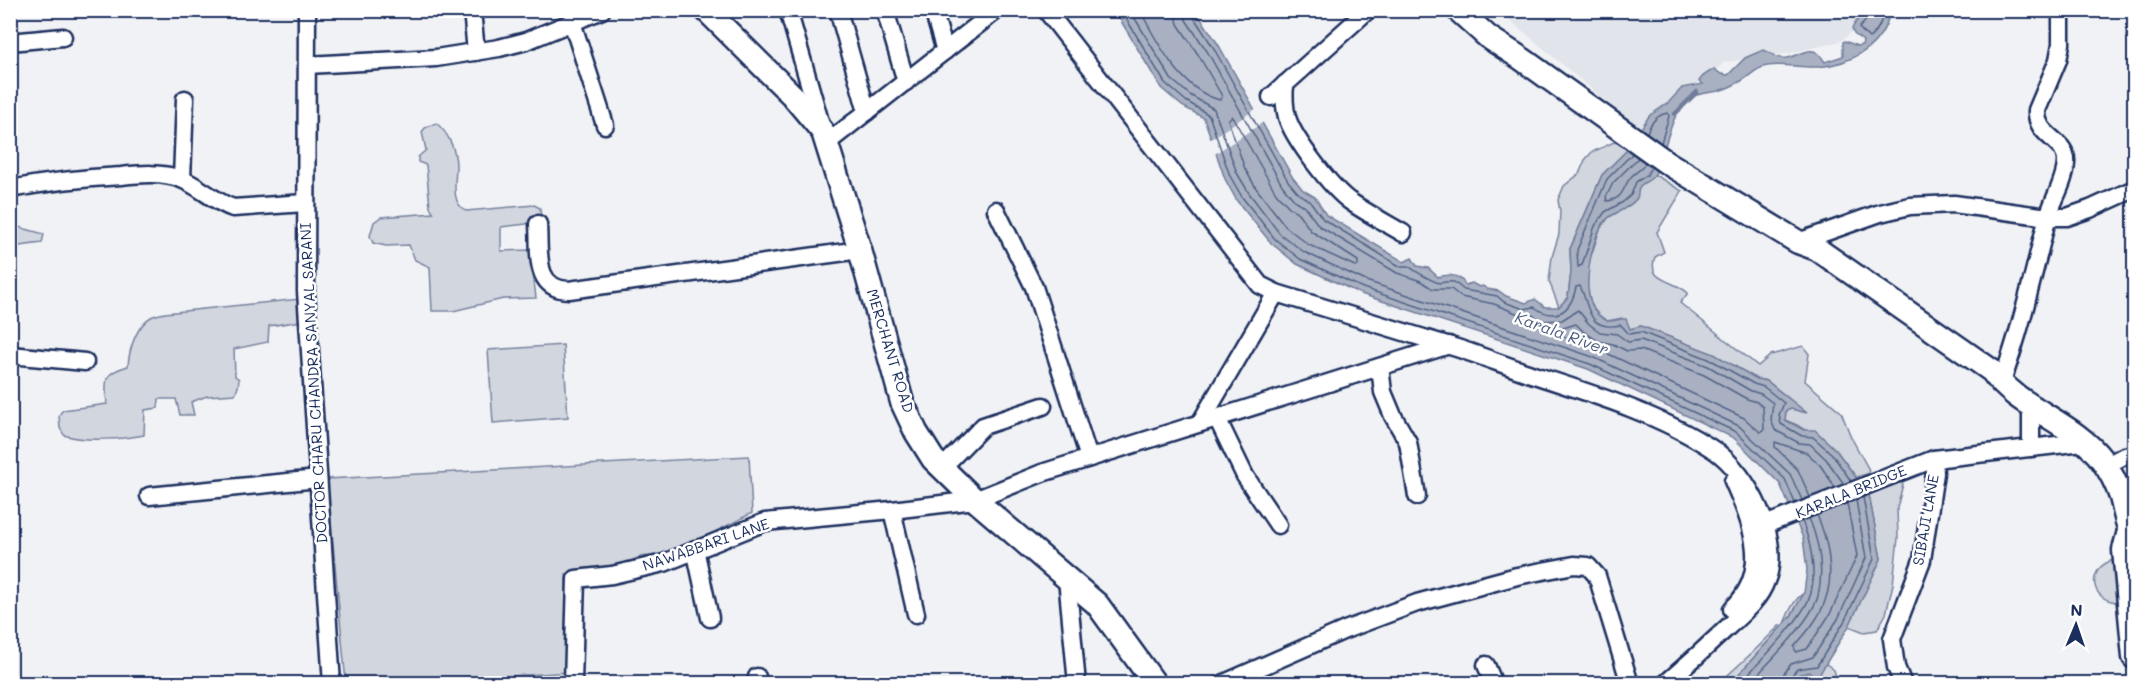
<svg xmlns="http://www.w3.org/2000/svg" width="2145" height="694" viewBox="0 0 2145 694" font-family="Mali,sans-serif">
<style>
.built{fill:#e1e4ea}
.green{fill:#d2d6df;stroke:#76829e;stroke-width:1.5}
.water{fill:#a8b0c2;stroke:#707c9a;stroke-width:1.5}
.pier{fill:#f1f2f5}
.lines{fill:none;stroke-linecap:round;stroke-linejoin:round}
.shore{stroke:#536386;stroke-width:1.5}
.stream{stroke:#707c9a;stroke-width:4.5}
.street-casing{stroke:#1b2f5e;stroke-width:21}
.secondary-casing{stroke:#1b2f5e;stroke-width:27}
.street{stroke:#fff;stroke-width:16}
.secondary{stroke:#fff;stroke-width:22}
.labels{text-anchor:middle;stroke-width:5;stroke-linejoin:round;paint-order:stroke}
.street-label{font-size:15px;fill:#1b2f5e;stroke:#fff}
.water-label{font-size:16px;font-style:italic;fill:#4c5c81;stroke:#fff}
</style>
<rect width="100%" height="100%" fill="#f1f2f5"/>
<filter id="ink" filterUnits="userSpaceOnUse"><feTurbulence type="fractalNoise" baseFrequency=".0167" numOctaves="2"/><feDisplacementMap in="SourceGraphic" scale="12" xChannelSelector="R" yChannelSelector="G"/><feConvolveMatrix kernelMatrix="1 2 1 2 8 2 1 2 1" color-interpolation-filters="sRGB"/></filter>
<g filter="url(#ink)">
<!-- built -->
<path class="built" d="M1499,11H1877L1841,41L1791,53L1725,62L1641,131Z"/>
<!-- green -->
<g class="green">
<path d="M436,123C449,133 456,151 456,166C456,182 450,202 466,211L534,205L540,208L541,217L526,224L501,227V251L530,250L536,298L503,299L453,311H432L430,267L415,260L409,245L386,246L373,243L370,236L374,222L381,217L434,213L430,207L426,165L418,162V157L426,150L422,132L425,128Z"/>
<path d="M1614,142L1631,147L1602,175L1570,249L1571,272L1568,297L1559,307L1549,281L1552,257L1559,234L1560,211L1558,200L1564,186L1579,174L1585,160L1592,152Z"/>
<path d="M1655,175L1682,191L1657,232L1664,252L1655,257C1646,283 1674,279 1688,293L1680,303L1758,366L1771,355L1803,346L1809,354L1805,381L1841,412L1851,437L1869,470L1867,474L1856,477L1836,450L1797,425L1785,420L1786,411L1791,409L1805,412L1767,381L1757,379L1713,354L1641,326L1630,329L1622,318L1607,321L1599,315L1592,308L1587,287L1589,262L1600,229L1609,217L1627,206L1641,185Z"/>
<path d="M11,225L44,234L42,243L12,247L11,251Z"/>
<path d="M300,299L301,321L269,326L268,342L234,349L235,376L239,379L238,387L235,394L207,396L191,402L194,415H180L176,399H159L158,408L145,410L144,435C125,439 82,442 64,435L60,428L59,415L63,410L107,404C105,380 103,373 128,366C129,350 136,326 151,317C155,315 161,314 165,313Z"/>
<path d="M563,345L568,417L493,423L488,350Z"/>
<path d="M749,456L752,513L660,560C647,553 636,556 625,566L566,574L569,672L408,683H346L327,479Z"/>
<path d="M1899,482L1903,484L1897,508L1898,538L1893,584L1886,614L1877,630L1864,632L1849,626L1881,559L1869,495Z"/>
<path d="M2114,560L2118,602C2089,601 2086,567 2114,560Z"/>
<path d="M1804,593L1791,616L1731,683L1718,684L1753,652L1780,625L1783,626C1788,614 1793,600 1804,593Z"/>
<path d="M1825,663L1834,670L1838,683L1793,684L1800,674L1810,672L1816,680Z"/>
</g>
<!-- water -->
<path class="water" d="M1115,11H1196L1218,44L1293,178L1303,190L1315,197L1326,215L1404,262L1412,258L1417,266L1428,268L1438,277C1449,274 1460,274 1465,285L1472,283L1479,287L1483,286L1487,289L1499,291L1506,296L1526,303L1535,299L1545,307H1559L1568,297L1571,272L1570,249L1602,175L1639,138L1642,127L1649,116L1668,103L1682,88L1703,84L1699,81L1703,76L1714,69L1721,74L1728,75L1745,58L1763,50C1769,52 1775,57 1781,58C1793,61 1808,44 1819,54C1822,56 1822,59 1825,62L1843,56V42L1845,41L1857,46L1862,45L1863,41L1854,34L1852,29C1859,11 1874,11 1890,11C1883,47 1852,64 1817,67C1800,68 1783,63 1767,66C1756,68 1752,74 1743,80C1736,84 1726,89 1718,91C1710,93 1700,93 1692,97C1670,108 1666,153 1655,174C1652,180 1646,181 1641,185C1637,189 1639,194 1637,198C1631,207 1619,211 1611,216C1595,226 1589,261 1588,278C1587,293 1591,316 1608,321C1614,322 1620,318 1626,319L1630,329L1641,326L1714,354L1757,379L1767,381L1807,413L1791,409L1786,411L1785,420L1804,430H1815L1836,450L1869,495L1881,559L1849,626L1816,680L1810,672L1800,674L1793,683H1731L1791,616L1804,593L1807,570L1803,538L1780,484L1734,438L1588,369L1361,294L1297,264L1271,243L1237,201L1225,179L1204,118L1182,106L1161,88Z"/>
<!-- pier -->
<path class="pier" d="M1257,108L1265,121L1213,155L1208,141Z"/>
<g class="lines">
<!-- shore -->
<g class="shore">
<path d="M1121,10L1165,83L1186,101L1209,115L1230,176L1242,197L1275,239L1300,259L1363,288L1590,364L1736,432L1785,479L1795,503"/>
<path d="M1130,10L1171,79L1190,95L1214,109L1237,173L1249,193L1280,234L1304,252L1366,281L1593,357L1739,426L1790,474L1802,500"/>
<path d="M1140,10C1157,43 1182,91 1220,100L1222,96L1199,56L1178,24L1175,10"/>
<path d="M1184,10L1186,20L1207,51L1282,185L1294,200L1305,207L1319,226L1397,273L1421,281L1433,289H1451L1461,297L1494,304L1521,315H1532L1543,321L1562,320L1578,310L1589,324L1600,332L1617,334L1628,342L1641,340L1708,366L1751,391L1761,394L1773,403L1771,420L1775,430L1799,443L1810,444L1826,459L1844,484"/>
<path d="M1192,10L1193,16L1213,47L1288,181L1299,194L1310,201L1323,219L1401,267H1410C1413,270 1435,283 1440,283C1445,282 1448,281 1454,282L1464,290L1497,296L1504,302L1524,309L1534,307C1556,322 1571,312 1576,287L1580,286C1590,306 1586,332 1621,325L1629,334L1641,332L1711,360L1754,384L1764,387L1784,403L1779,415L1781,424L1802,436L1813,437L1832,454L1851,481"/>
<path d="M1872,10L1870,16L1859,28L1869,38C1878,32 1882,21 1884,10"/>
<path d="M1232,116L1276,193L1289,207L1298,213L1311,231L1358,261V266H1355L1309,245L1286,227L1256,188L1245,169L1228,120Z"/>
<path d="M1647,133C1650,123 1658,114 1668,113L1669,116L1661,143"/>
<path d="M1632,154L1607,179L1577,250L1578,267L1582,265L1595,226L1605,212L1623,202L1631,195L1636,182L1647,175L1651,167"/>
<path d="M1638,158L1613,183L1606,197L1607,201C1625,199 1622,187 1631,177C1636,171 1642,170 1645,163"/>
<path d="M1576,324L1584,332L1598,341L1613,344L1627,351L1641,350L1704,375L1747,399L1757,402L1763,407L1764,430L1760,432L1744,418L1598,349L1556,334L1557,330Z"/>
<path d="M1810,497L1798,470L1775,447V442L1807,453L1820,465L1835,487"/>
<path d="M1817,515C1828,540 1835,575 1825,601C1819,619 1806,633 1794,647L1796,652L1807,649L1830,614L1857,556L1847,503"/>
<path d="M1739,684C1758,663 1804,619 1811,593C1816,570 1811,543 1802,521"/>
<path d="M1749,684C1768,663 1811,622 1818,596C1824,570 1819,542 1809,518"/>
<path d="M1781,684L1783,675L1791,664L1813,657L1838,619L1866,558L1856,500"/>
<path d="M1789,684V679L1797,669L1817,666L1844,622L1874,559L1863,497"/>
</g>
<!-- stream -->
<path class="stream" d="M1675,114L1697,92"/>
<!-- street casing -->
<g class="street-casing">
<g id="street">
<path d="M307,10L306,291L332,684"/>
<path d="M472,10L476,52"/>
<path d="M788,10L821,125"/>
<path d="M838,10L867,112"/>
<path d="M885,10L906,82"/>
<path d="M933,10L945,51"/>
<path d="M1046,10L1260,285L1276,293C1334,311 1392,328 1450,346C1477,354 1504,365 1531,374C1593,394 1659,414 1714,450C1749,473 1783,542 1766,581C1759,600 1743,613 1729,626C1708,646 1687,665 1665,684"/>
<path d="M572,22L605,125"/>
<path d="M10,42L63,37"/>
<path d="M307,65L436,58L499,48L526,41L602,10"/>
<path d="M1285,84C1284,95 1284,106 1287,117C1293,138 1332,189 1351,202C1367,213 1386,223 1403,233"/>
<path d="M1271,97L1368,10"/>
<path d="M827,143L997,10"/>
<path d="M182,179L185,99"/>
<path d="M10,189C47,182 83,178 121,176C141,174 162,172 181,179C200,186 214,202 233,208L305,203"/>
<path d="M996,210L1034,287L1089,458"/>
<path d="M538,224C540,252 533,289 569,290L860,250"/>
<path d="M1798,242L1880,213L1910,206L1954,204L2048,217H2067L2090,209L2134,189"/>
<path d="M10,355L85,362"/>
<path d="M1380,367L1383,392L1393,416L1408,442L1417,496"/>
<path d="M2001,384C2021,330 2033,275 2047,220C2052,201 2065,182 2066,163C2068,139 2035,138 2037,110L2058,60L2061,44V16L2059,10"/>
<path d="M2031,404V448"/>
<path d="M1217,418L1245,476L1278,525"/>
<path d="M1200,423L1276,293"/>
<path d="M2105,466L2124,456L2134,454"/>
<path d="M942,468L983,426L1043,406"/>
<path d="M149,496L318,479"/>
<path d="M892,510L916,614"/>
<path d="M1765,525L1934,459L2083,442"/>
<path d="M695,549L710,618"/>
<path d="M1067,578L1077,684"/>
<path d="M1732,609C1772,571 1752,524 1733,481"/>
<path d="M1486,665L1494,684"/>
<path d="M573,683L576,579L612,575L664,563L765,522L892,510L975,500L1042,473L1449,345"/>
<path d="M757,684V677"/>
<path d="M1222,684L1345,630L1417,603L1517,576L1574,565L1588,566L1597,576L1630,684"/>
<path d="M1903,684L1896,667L1892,639L1922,560L1935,473L1934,459"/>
</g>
</g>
<!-- secondary casing -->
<g class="secondary-casing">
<g id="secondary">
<path d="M706,10L792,95L823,132L860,250L902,402L916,432L933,459L975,500L1097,604L1155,684"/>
<path d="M1458,10L1488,37L1522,59L1666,162L1798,242L1817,249L1992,371C2017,408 2074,422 2102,460C2110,471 2117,485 2121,497C2125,512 2127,527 2134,541"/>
<path d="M2129,531L2124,550L2134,657"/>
</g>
</g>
<!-- street -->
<use href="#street" class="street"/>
<!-- secondary -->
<use href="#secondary" class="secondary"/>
</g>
</g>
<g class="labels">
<!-- street labels -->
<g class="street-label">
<text transform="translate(890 351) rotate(73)" y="5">MERCHANT ROAD</text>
<text transform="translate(314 383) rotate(-93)" y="5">DOCTOR CHARU CHANDRA SANYAL SARANI</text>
<text transform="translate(1851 492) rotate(-22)" y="5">KARALA BRIDGE</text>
<text transform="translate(1926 520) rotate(-80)" y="5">SIBAJI LANE</text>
<text transform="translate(706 545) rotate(-19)" y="5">NAWABBARI LANE</text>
</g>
<!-- water labels -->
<g class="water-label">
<text transform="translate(1562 333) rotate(20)" y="6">Karala River</text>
</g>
</g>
<!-- margin -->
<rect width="2145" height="694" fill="none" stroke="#fff" stroke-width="36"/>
<rect x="18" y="18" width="2109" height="658" fill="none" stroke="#1b2f5e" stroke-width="2" filter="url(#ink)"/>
<!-- north arrow -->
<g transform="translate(2076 625) rotate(2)" stroke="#ffffff" stroke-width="4.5" paint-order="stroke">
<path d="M0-4.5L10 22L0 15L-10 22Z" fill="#1b2f5e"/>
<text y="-9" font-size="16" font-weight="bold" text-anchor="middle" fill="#1b2f5e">N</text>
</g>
</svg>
